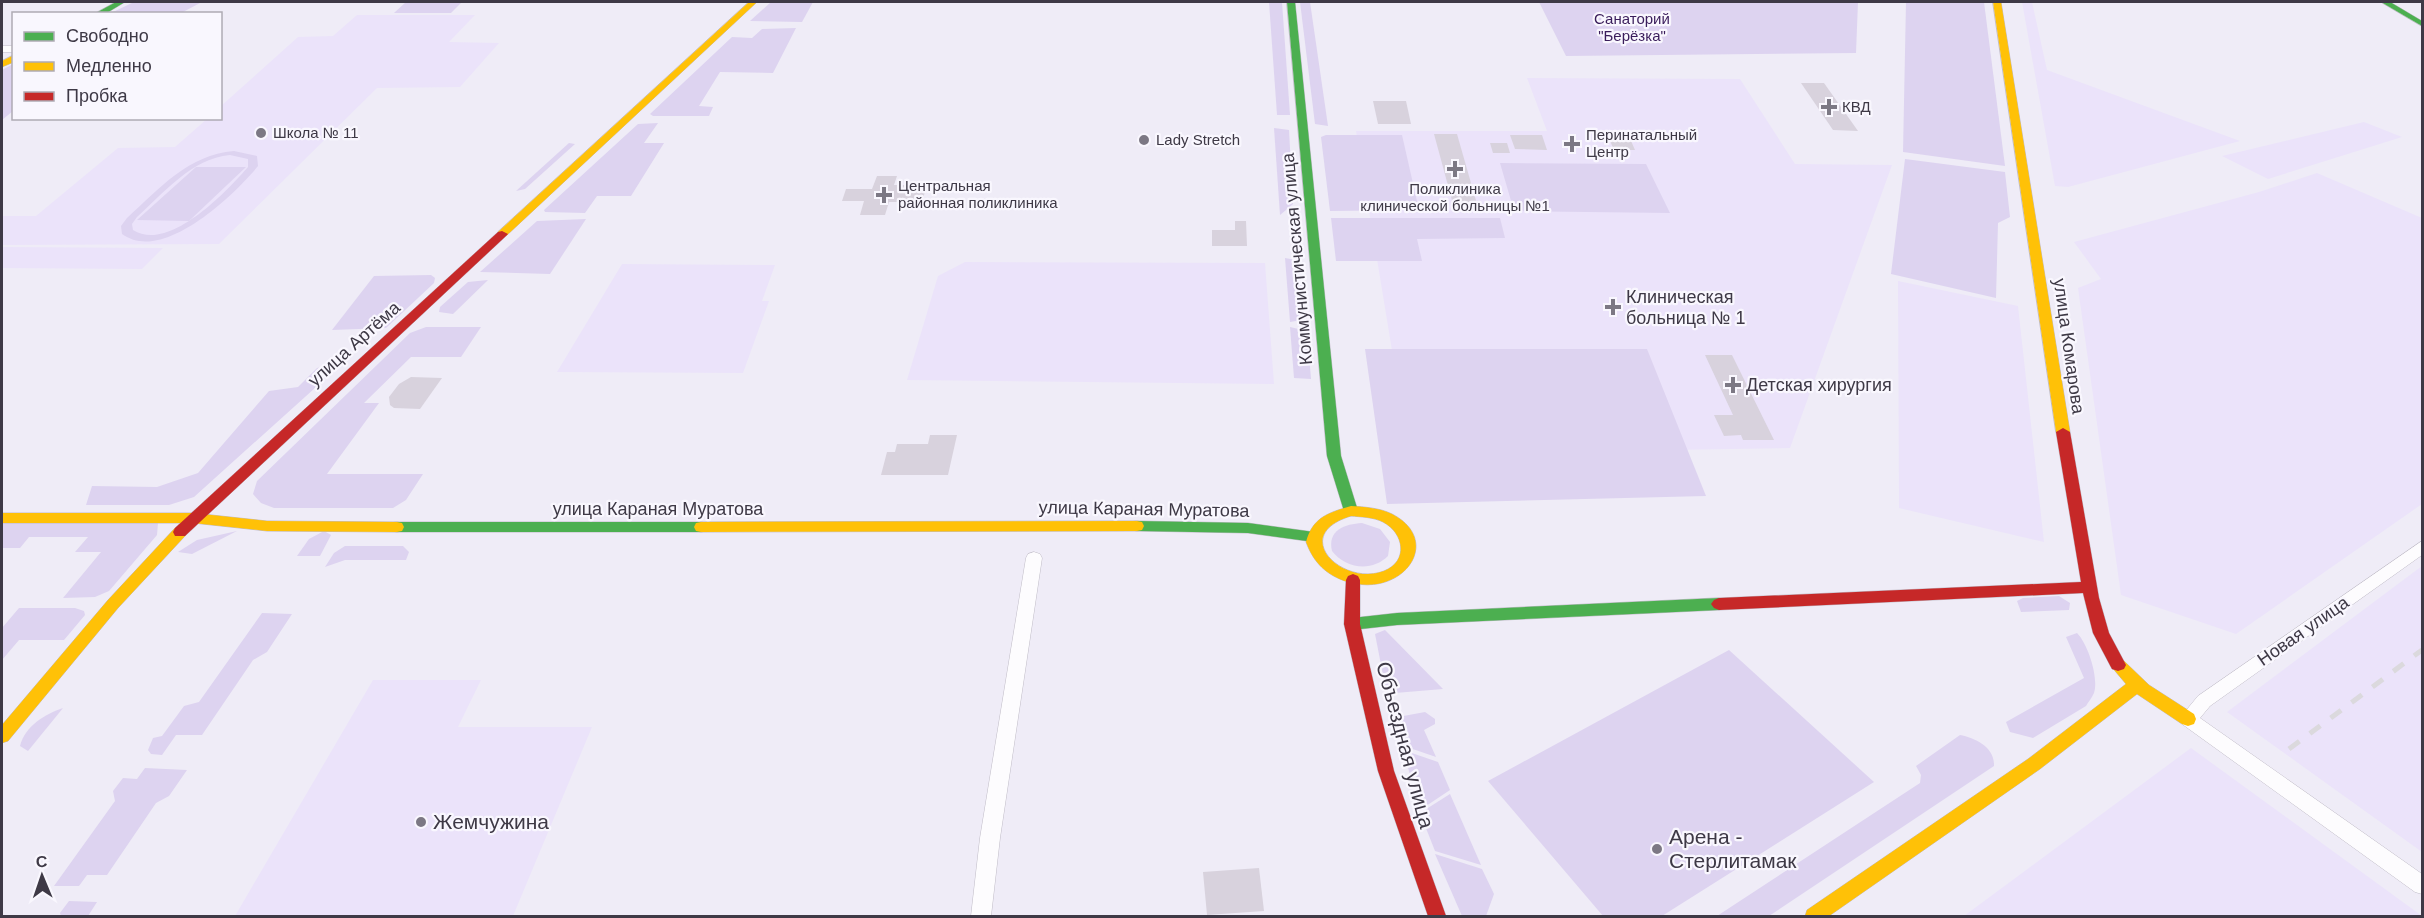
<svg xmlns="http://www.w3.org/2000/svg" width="2424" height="918" viewBox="0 0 2424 918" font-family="Helvetica,sans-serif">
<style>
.built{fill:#ebe3fa}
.green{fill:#ddd3f0;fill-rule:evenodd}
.building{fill:#d8d2dd}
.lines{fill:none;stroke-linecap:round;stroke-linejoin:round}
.street-casing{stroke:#c0bcc7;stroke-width:1}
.fast-casing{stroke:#c0bcc7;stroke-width:1}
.slow-casing{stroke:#c0bcc7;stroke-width:1}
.jam-casing{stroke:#c0bcc7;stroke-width:1}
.street{fill:#fdfcfe;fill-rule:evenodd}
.fast{fill:#4caf50;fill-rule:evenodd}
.slow{fill:#ffc107;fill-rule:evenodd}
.jam{fill:#c62828;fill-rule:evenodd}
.rail{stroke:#dbd9dd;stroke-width:5;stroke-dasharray:13 13;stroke-linecap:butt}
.poi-dot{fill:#7c7884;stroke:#f9f7fe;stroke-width:2}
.labels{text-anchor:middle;stroke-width:4.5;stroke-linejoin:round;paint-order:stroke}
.far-park-label{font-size:15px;fill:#3a1d5b;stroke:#f9f7fe}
.far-poi-label{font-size:15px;fill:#3e3946;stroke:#f9f7fe;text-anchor:start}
.street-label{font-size:18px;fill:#3e3946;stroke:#f9f7fe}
.poi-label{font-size:18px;fill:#3e3946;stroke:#f9f7fe;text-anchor:start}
.near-street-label{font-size:21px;fill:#3e3946;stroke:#f9f7fe}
.near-poi-label{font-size:21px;fill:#3e3946;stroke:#f9f7fe;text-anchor:start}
</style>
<rect width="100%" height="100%" fill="#efecf7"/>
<!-- built -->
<g class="built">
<path d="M2022,2H2032L2047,70L2240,141L2068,187L2055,186Z"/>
<path d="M357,15H475L449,42L499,43L460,87L377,88L219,244L2,245V216H36L118,148L175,147L207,119L220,118L221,106L298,37L333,36Z"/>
<path d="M1527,78L1740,79L1795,164L1892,165L1790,448L1409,454L1356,131H1547Z"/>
<path d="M2364,122L2402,137L2268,179L2222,156Z"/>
<path d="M2317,173L2422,218V504L2236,634L2121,595L2078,288L2101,279L2074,242L2259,192Z"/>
<path d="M2,247L163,248L142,269L2,268Z"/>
<path d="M965,262L1265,263L1274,384L907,380L938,276Z"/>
<path d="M622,264L775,265L762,301H769L743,373L557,372Z"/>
<path d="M1898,281L2018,306L2044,542L1899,508Z"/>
<path d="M2422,566V852L2227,712Z"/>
<path d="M373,680H481L458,727H592L513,916H235Z"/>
<path d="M2191,748L2422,916H1964Z"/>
</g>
<!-- green -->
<g class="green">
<path d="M134,2H202L181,13H111Z"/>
<path d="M406,2H462L451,13H394Z"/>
<path d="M771,2H813L802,22L750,21Z"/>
<path d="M1269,2H1282L1290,115H1277Z"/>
<path d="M1300,2H1310L1328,126L1315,124Z"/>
<path d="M1539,2H1858L1856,53L1566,56Z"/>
<path d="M1906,2H1984L2005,166L1903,152Z"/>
<path d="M796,28L773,73L720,72L699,106L713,107L709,116H653L650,114L732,37L752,38L762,29Z"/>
<path d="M13,64V111L2,120V70Z"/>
<path d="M658,123L644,143H664L631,196H597L585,213L545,212L544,210L638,124Z"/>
<path d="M1274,128L1289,130L1293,204L1280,215Z"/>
<path d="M1326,135H1402L1419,210L1330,211L1321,137Z"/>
<path d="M569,143L575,144L525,189L516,191Z"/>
<path d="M234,151L257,156L258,166C234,195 163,264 122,234L121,226L127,218C160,188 188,155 234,151ZM230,155L248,159V167C227,191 169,253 133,230L132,224L137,217C165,192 191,159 230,155Z"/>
<path d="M1905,159L2005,172L2010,217L1998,223L1996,298L1891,274Z"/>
<path d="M1500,163L1646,164L1670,213L1514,211Z"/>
<path d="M196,167H246L189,221L137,220Z"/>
<path d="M1331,218H1500L1505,238L1417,239L1422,261H1336Z"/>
<path d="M586,219L550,274L480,272L537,221Z"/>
<path d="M1285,258L1301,261L1307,319L1290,322Z"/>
<path d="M431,275L435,278L434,283L386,328L332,330L374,276Z"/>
<path d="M488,280L453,314L439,312L440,307L468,282Z"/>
<path d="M426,327H481L461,357H411L364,403H379L327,474H423L406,500L393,508H274L261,503L253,494L257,481L410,333Z"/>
<path d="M1290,327L1307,331L1311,379L1294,378Z"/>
<path d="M1365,349H1647L1706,496L1387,504Z"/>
<path d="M346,360L194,497L169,505H86L92,486L157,487L198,473L269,391L298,387L317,368Z"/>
<path d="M2,519L153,520L158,523L157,535L109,591L95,597L63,598L101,552H75L88,537H29L20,548H2Z"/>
<path d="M1362,523L1380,529L1390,542L1388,556C1372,572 1346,569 1332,551C1327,530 1345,524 1362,523Z"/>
<path d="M237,531L192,554L178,552L197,540Z"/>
<path d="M324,531L331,535L320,556H297L309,539Z"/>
<path d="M345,546H403L409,552L406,560H345L325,567L334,553Z"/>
<path d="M2059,596L2070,603L2069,610L2021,612L2017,601L2023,598Z"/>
<path d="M19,608H75L84,611L85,615L64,640H19L2,660V628Z"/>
<path d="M262,613L292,614L267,652L253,660L202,735H176L162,755L151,754L148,750L153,738L162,736L184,706L199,702Z"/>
<path d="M1385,630L1443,689L1395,693L1385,685L1375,634Z"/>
<path d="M2077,633C2088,644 2099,678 2094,693C2092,698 2088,702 2086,706L2033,738L2010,732L2006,722L2084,678L2066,637Z"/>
<path d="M1729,650L1874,782L1662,916H1603L1488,781Z"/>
<path d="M63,708L28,751L20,746C25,726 45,714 63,708Z"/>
<path d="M1425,712L1435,719V724L1424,730L1436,757L1401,745L1396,722L1398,717Z"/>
<path d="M1960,735C1975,738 1995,747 1994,766L1769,916H1717L1920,783L1921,775L1916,766Z"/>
<path d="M1403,750L1438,762L1450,790L1420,810Z"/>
<path d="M145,768L187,770L169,796L156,803L107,875H87L79,886H54L115,801L113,791L123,778L137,779Z"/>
<path d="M1450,794L1481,865L1435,851L1420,813Z"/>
<path d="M1435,854L1482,869L1494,894L1486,916H1462Z"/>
<path d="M69,901L97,902L88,916H61L60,913Z"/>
</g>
<!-- building -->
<g class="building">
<path d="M1801,83H1824L1858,131L1833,130Z"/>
<path d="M1373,101H1406L1411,124H1378Z"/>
<path d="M1434,134H1457L1477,204H1453Z"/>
<path d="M1607,134H1628L1635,150H1614Z"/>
<path d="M1510,135H1542L1547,150L1515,149Z"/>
<path d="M1490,143H1507L1510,153H1493Z"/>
<path d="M877,176H897L894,185H927L922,202H889L885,215H860L864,201H842L846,189H872Z"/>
<path d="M1235,221H1246L1247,246H1212V230H1235Z"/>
<path d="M1705,355H1732L1774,440H1743L1741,435L1724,436L1714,415H1733Z"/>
<path d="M411,377L442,378L420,409L394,408L390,405L389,397L399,384Z"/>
<path d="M930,435H957L948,475H881L887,452H895L897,444H928Z"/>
<path d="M1259,868L1264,911L1207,915L1203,872Z"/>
</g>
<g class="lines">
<!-- street casing -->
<g class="street-casing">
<g id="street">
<rect x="2" y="46" width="12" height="6"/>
<path d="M2422,541V555L2210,706L2200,718L2422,874V894L2415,892L2182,724L2179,719L2198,696Z"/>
<path d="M1034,552L1040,554L1042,558L1000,838L991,916H971L980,838L1026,558L1028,554Z"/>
</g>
</g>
<!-- fast casing -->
<g class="fast-casing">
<g id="fast">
<path d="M116,2H125L105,14H94Z"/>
<path d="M1287,2H1295L1341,456L1358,511L1356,515H1346L1344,511L1327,456Z"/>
<path d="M2381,2H2390L2422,21V26Z"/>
<path d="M1137,521L1248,523L1314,532L1319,533L1321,537L1319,541L1314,542L1248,533L1137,531L1132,530L1130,526L1132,522Z"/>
<path d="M397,522H701L706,523L708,527L706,531L701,532H397L392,531L390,527L392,523Z"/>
<path d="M1719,598L1724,600L1727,604L1724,608L1719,610L1397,625L1352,630L1347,628L1344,624L1347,620L1352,618L1397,613Z"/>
</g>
</g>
<!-- slow casing -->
<g class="slow-casing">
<g id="slow">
<path d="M749,2H757L506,236H498V232Z"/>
<path d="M1993,2H2001L2070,432L2063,436L2056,432Z"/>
<path d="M14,55V62L2,67V61Z"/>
<path d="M1351,506C1365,507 1380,508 1392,514C1444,541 1403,598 1348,582C1326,575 1314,563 1306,542C1313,517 1328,513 1351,506ZM1351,516C1361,517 1373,517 1383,522C1404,533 1409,561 1384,571C1343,587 1288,535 1351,516Z"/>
<path d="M2,513H193L267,521L397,522L402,523L404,527L402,531L397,532L267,531L193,523H2Z"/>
<path d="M1137,521L1142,522L1144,526L1142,530L1137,531L701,532L696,531L694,527L696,523L701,522Z"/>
<path d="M180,527L185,528L187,532L185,536L118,608L8,741L2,743V725L108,600L175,528Z"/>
<path d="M2118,659L2124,661L2149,685L2194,714L2196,719L2194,724L2188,726L2182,724L2137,694L2040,769L1829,916H1805L1807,910L2028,759L2126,684L2110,665L2112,661Z"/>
</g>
</g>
<!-- jam casing -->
<g class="jam-casing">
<g id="jam">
<path d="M502,231L508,234L506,236L185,536H175L173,532L175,528L498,232Z"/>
<path d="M2063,428L2070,432L2099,598L2109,633L2126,665L2124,669L2118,671L2112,669L2093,633L2083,593L1719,610L1714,608L1711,604L1714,600L1719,598L2081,582L2056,432Z"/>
<path d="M1353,574L1358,576L1360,580V624L1394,771L1446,916H1428L1378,771L1344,624L1346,580L1348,576Z"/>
</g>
</g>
<!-- street -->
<use href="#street" class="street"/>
<!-- fast -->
<use href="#fast" class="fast"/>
<!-- slow -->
<use href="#slow" class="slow"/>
<!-- jam -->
<use href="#jam" class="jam"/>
<!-- rail -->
<path class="rail" d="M2289,749L2422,650"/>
</g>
<!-- markers -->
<g class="poi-dot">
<path d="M1826 98h6v6h6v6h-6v6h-6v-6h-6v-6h6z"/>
<circle cx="261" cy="133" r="6"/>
<circle cx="1144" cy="140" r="6"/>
<path d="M1569 135h6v6h6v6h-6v6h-6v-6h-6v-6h6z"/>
<path d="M1452 160h6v6h6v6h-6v6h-6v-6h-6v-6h6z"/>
<path d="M881 186h6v6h6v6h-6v6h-6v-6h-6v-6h6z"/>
<path d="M1610 298h6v6h6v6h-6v6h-6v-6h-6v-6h6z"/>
<path d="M1730 376h6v6h6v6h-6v6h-6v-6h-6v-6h6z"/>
<circle cx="421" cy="822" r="6"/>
<circle cx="1657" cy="849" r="6"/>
</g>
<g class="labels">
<!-- far-park labels -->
<g class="far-park-label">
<text x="1632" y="24">Санаторий<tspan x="1632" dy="17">"Берёзка"</tspan></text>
</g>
<!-- far-poi labels -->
<g class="far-poi-label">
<text x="1842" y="112">КВД</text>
<text x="273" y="138">Школа № 11</text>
<text x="1586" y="140">Перинатальный<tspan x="1586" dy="17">Центр</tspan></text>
<text x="1156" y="145">Lady Stretch</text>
<text x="898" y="191">Центральная<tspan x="898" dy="17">районная поликлиника</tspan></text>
<text x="1455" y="194" text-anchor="middle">Поликлиника<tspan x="1455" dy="17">клинической больницы №1</tspan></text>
</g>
<!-- street labels -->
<g class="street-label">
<text transform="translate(1297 259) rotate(-95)" y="6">Коммунистическая улица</text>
<text transform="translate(354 344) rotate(-42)" y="6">улица Артёма</text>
<text transform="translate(2069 346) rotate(82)" y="6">улица Комарова</text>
<text x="658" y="515">улица Караная Муратова</text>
<text transform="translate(1144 509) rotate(1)" y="6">улица Караная Муратова</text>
<text transform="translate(2303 631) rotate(-35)" y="6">Новая улица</text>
</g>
<!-- poi labels -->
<g class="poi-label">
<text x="1626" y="303">Клиническая<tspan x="1626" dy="21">больница № 1</tspan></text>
<text x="1746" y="391">Детская хирургия</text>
</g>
<!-- near-street labels -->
<g class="near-street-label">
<text transform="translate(1405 745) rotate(75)" y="7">Объездная улица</text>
</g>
<!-- near-poi labels -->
<g class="near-poi-label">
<text x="433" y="829">Жемчужина</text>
<text x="1669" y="844">Арена -<tspan x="1669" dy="24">Стерлитамак</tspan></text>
</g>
</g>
<!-- border -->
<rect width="2424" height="918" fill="none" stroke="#3e3946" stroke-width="6"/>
<!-- legend -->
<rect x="12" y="12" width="210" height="108" fill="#f9f7fe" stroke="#aeabb4" stroke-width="1.5"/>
<rect x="24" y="32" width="30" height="9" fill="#4caf50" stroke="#aeabb4" stroke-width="1.5"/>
<text x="66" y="42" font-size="18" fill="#3e3946">Свободно</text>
<rect x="24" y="62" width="30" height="9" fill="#ffc107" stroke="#aeabb4" stroke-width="1.5"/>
<text x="66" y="72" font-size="18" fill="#3e3946">Медленно</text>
<rect x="24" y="92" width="30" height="9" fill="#c62828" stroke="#aeabb4" stroke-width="1.5"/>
<text x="66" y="102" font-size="18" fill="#3e3946">Пробка</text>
<!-- north arrow -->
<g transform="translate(42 876) rotate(358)" stroke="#f9f7fe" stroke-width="4.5" paint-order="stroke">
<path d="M0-4.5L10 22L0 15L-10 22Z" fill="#3e3946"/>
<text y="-9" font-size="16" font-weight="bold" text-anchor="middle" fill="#3e3946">С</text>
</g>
</svg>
